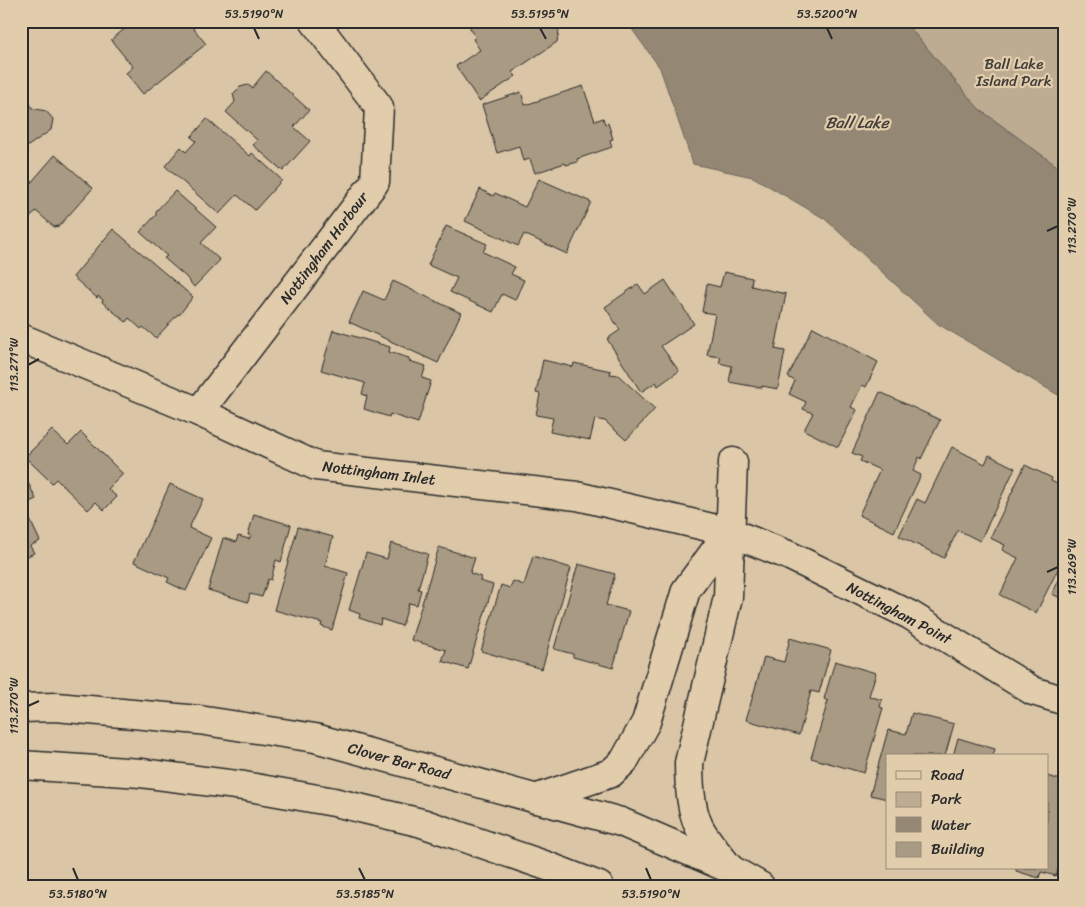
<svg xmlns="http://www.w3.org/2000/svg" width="1086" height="907" viewBox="0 0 1086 907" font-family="Sriracha,sans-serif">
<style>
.green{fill:#bdac92;stroke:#746c5e}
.water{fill:#948875;stroke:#6a6357}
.building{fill:#a99a83;stroke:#2b2b2b}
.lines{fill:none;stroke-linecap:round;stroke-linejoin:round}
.minor-casing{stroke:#2b2b2b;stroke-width:31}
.secondary-casing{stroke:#2b2b2b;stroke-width:31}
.minor{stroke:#e1ccab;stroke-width:28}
.secondary{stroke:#e1ccab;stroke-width:28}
.ticks{fill:none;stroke:#2b2b2b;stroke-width:2}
.labels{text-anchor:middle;stroke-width:4.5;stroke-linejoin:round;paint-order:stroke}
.park-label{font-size:15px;fill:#413e3a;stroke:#e1ccab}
.street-label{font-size:15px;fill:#2b2b2b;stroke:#e1ccab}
.water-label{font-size:16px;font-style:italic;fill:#403e3a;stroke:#e1ccab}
.neatline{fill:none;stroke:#2b2b2b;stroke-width:2}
.ticks-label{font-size:12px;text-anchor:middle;fill:#2b2b2b}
</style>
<rect width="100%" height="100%" fill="#dac6a6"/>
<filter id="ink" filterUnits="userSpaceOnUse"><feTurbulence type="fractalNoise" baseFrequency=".02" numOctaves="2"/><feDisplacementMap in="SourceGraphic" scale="10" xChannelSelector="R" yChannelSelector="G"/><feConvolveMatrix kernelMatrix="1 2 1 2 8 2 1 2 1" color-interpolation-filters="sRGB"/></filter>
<g filter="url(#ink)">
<!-- green -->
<path class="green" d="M904,21H1065V172L979,109Z"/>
<!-- water -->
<path class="water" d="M626,21H904L979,109L1065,172V399L938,324L825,219L753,177L693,164L660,68Z"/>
<!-- building -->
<g class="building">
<path d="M134,21H193L190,24L206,44L143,94L126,73L133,67L111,40Z"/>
<path d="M470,21H552L559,31L557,42L512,72L516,76L479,101L456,66L480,50L473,39L476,37L470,28Z"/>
<path d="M266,71L309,110L294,127L310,141L283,171L253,145L257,140L226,112L235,102L233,94L240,87L248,85L252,88Z"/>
<path d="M583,86L595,121L603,118L605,124L608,123L613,139L610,140L612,147L577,159L578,162L566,165L565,163L535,173L530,159L523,161L519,146L497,153L482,105L521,92L525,105Z"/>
<path d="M21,88L28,97L26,98L34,110L36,109L46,111L53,119L51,130L21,151Z"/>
<path d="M207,119L250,156L252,153L282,180L255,210L237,195L219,214L165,166L181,147L186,152L196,141L191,137Z"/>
<path d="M55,155L93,188L59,226L54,227L36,211L21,228V178L29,185Z"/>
<path d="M539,179L591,202L567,254L524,234L518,246L465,221L480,189L493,196L495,193L525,207Z"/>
<path d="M175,191L216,227L201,243L220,260L194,287L186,277L164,258L167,256L140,232L156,215V211Z"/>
<path d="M446,226L487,244L483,252L515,267L511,274L524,280L515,300L502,294L493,312L450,292L457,278L428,265Z"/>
<path d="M113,229L193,297L179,315L178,314L156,338L143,327L141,329L129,318L126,322L102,302L103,300L98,296L97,298L73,277Z"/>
<path d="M724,272L752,278L751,286L786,294L775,349L785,351L778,389L762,386V388L729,382L732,366L719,363L721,357L707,355L715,314L702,312L707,284L720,287Z"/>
<path d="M665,280L694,324L661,346L679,371L658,386L656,382L641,392L607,339L620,330L605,307L638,284L645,294Z"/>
<path d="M393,281L461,313L438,363L349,322L363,291L384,300Z"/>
<path d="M813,327L878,362L866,387L862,385L851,407L857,410L838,447L804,430L813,413L803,409L806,402L789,394L795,381L788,377Z"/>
<path d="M333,330L390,347L389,352L409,358V361L426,366L422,378L431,381L418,423L390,414L389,417L364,409L367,396L362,394L365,383L321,370Z"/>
<path d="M543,360L573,367L574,363L611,371L610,374L618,375L655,409L626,440L605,421L595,419L590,440L550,432L553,418L536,415L540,394L536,393Z"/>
<path d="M880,392L940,420L921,459L919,457L913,471L921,475L894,532L859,515L880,470L860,461L862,457L852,453Z"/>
<path d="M52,430L68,445L81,432L123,474L108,489L117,497L104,510L96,502L88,510L56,479L52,483L25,457Z"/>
<path d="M952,447L985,464L989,455L1015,468L980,541L958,530L944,558L899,536L917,499L925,503Z"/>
<path d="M1025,465L1052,478L1051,481L1065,488V555L1036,613L1000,595L1018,558L1002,550L1005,545L990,538Z"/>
<path d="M21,468L36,499L23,505L40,541L30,546L34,553L21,559Z"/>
<path d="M170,484L203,499L189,528L211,538L186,591L167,582L169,578L134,562Z"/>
<path d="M254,514L291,525L281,562L276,560L271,580L268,579L262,597L250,594L248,602L208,590L223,538L236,542L238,536L249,539L251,535H248Z"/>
<path d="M298,527L333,537L325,566L348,573L332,630L321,626L322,623L274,610Z"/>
<path d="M391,543L428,554L418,589L421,590L417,605L409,603L402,626L381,619L380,625L359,618L360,614L349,610L366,553L387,559Z"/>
<path d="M439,547L475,558L470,573L481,577L480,581L493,585L468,669L442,661L446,650L411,640Z"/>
<path d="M533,556L571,568L542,669L481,651L501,585L510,588L513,581L524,585Z"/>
<path d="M578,564L615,574L606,605L629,611L613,668L573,657V654L554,649Z"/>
<path d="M1065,568V600L1052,594Z"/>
<path d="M790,638L831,650L819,693L811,691L799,735L746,720L764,657L784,662Z"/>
<path d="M835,661L876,673L869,696L882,700L880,707L883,708L864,773L811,758L828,701L824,699Z"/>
<path d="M912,713L954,724L945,756H887V799L870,795L888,730L906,734Z"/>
<path d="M958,738L995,749L993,756H953Z"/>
<path d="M1047,776L1065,781V844L1056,876L1041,872L1039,878L1016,871V868H1047Z"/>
</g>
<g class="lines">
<!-- minor casing -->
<g class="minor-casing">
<g id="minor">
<path d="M21,338L199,412L316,466L577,496L729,532L788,555L910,615L1033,691L1065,701"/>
<path d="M199,412L375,182L379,107L314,21"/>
<path d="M535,799L611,773L624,761L646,722L686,590L729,532"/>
<path d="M730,869C721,857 710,845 702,832C691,815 689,783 689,763L728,597L733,462"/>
</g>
</g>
<!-- secondary casing -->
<g class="secondary-casing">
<g id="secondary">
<path d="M21,708L56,707L199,720L315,738L621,822L730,869L760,886"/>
<path d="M21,765L141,773L244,786L334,802L422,823L547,866L599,886"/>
</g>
</g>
<!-- minor -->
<use href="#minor" class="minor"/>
<!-- secondary -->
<use href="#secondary" class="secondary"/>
</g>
</g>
<!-- ticks -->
<path class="ticks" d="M254,28L259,39M540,28L546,39M827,28L832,39M1047,231L1058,226M28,365L39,359M1047,572L1058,567M28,706L39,701M73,868L78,880M359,868L365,880M646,868L651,880"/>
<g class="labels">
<!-- park labels -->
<g class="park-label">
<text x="1014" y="69">Ball Lake<tspan x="1014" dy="17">Island Park</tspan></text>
</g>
<!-- street labels -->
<g class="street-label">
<text transform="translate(324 248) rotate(-53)" y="5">Nottingham Harbour</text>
<text transform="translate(379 473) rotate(7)" y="5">Nottingham Inlet</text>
<text transform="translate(899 613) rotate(28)" y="5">Nottingham Point</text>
<text transform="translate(399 761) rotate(15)" y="5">Clover Bar Road</text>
</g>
<!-- water labels -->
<g class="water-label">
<text x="857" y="128">Ball Lake</text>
</g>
</g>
<!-- margin -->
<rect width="1086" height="907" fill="none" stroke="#e1ccab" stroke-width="55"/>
<!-- legend -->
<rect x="886" y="754" width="162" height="115" fill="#e1ccab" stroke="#988c78"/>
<rect x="896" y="771" width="25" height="8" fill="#e1ccab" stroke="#988c78"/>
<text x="931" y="780" font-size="15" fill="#2b2b2b">Road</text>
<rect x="896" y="792" width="25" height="15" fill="#bdac92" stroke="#988c78"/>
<text x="931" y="804" font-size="15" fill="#2b2b2b">Park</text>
<rect x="896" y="817" width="25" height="15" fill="#948875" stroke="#988c78"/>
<text x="931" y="830" font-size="15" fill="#2b2b2b">Water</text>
<rect x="896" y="842" width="25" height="15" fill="#a99a83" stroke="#988c78"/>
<text x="931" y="854" font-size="15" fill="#2b2b2b">Building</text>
<rect x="28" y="28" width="1030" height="852" class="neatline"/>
<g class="ticks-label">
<text x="254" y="18">53.5190°N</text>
<text x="540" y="18">53.5195°N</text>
<text x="827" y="18">53.5200°N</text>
<text transform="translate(1072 226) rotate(-90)" y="4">113.270°W</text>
<text transform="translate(14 365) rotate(-90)" y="4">113.271°W</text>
<text transform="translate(1072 567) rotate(-90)" y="4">113.269°W</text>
<text transform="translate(14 706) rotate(-90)" y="4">113.270°W</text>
<text x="78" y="898">53.5180°N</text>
<text x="365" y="898">53.5185°N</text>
<text x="651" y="898">53.5190°N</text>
</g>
</svg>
